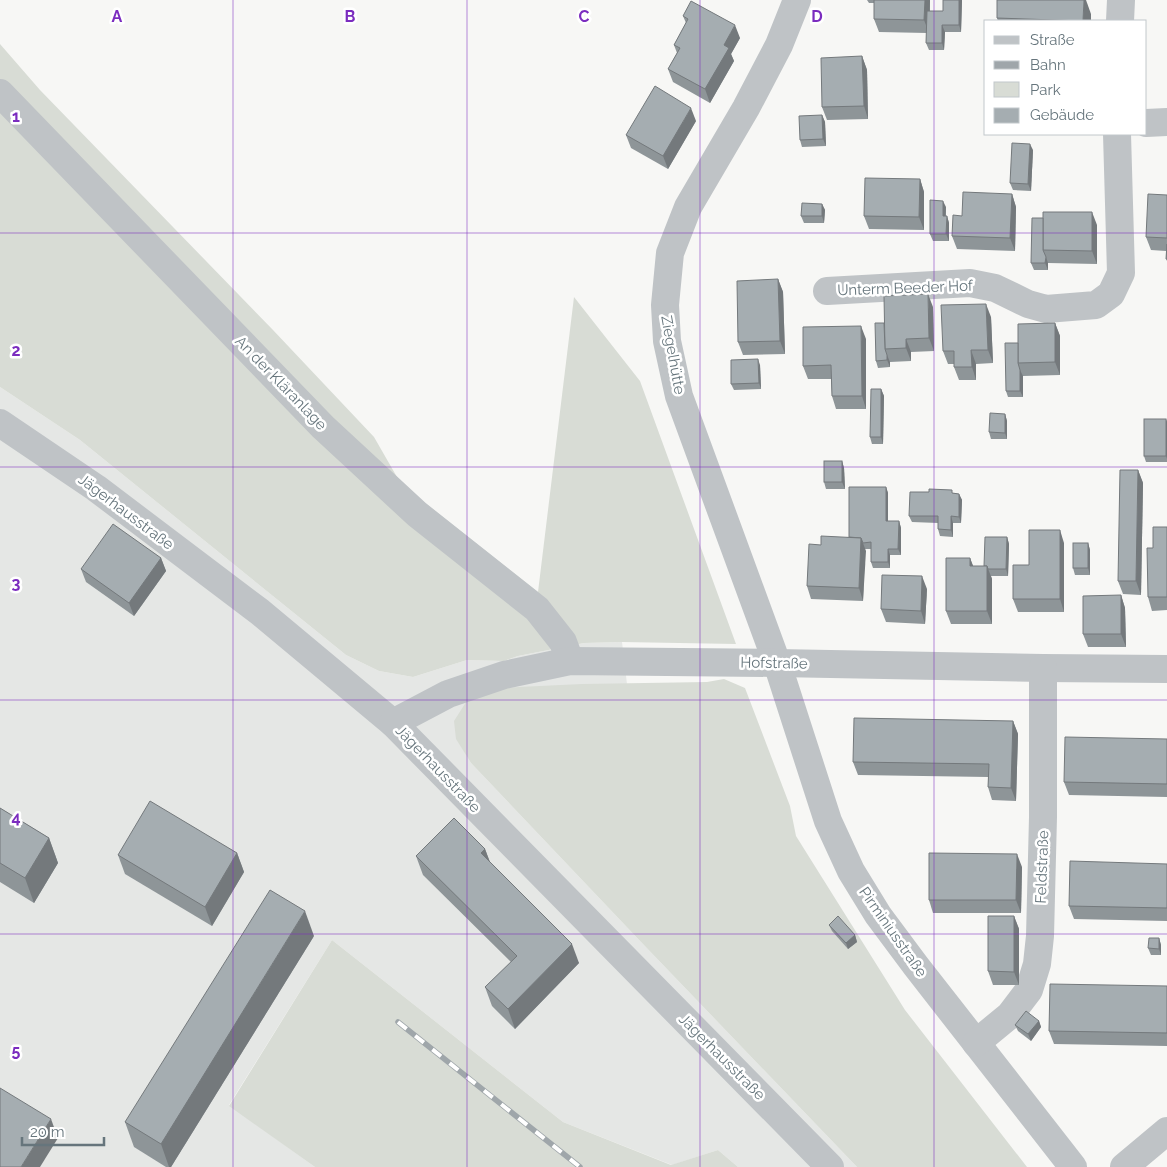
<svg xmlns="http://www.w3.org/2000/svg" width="1167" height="1167" viewBox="0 0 1167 1167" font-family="Raleway,sans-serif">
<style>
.built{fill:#e5e7e5}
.green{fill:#d8dcd5}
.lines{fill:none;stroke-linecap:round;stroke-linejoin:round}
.minor{stroke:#bfc3c6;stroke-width:28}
.rail-casing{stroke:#9fa6aa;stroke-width:5.5}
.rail{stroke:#fff;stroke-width:4;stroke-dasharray:11;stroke-linecap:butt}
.wall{fill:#8e9598}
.shaded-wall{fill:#74797c}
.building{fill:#a5adb1;stroke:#74797c}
.grid{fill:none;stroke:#7b2cbf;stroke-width:1;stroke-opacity:0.55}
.labels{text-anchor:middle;stroke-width:5;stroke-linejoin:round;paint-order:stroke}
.street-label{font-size:15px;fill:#66757c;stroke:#fff}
.grid-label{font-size:16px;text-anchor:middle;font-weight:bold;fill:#7b2cbf;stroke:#fff;stroke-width:5;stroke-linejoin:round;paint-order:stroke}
</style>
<rect width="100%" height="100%" fill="#f7f7f5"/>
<!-- built -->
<path class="built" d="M0,387L80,440L346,655L379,671L413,677L467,660L504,661L518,656L584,643L622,642L627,684L497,688L457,739L471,763L641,942L857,1167H738L718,1150L672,1165L563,1122L332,940L229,1105L315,1167H0Z"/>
<!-- green -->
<g class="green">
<path d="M0,44L40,90L273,330L374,437L401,484L538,592L574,297L640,381L736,644L622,642L584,643L518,656L504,661L467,660L413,677L379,671L346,655L80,440L0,387Z"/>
<path d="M724,679L745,688L790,806L796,836L905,1010L1027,1167H857L641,942L471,763L456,739L454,721L468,699L497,688L582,684L707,682Z"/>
<path d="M332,940L563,1122L671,1165L718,1150L738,1167H315L229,1106Z"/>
</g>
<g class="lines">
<!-- minor -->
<g class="minor">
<path d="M797,0L779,45L746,108L688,207L670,253L665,305L667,341L679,396L777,663L828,821L851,871L878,915L916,966L1073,1167"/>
<path d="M1120,21L1121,0"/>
<path d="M0,93L323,427L417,514L537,609L563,642L570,661"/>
<path d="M1146,123L1167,122"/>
<path d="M827,291L970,283L995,288L1028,304L1046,309L1096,305L1111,294L1121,273L1117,134"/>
<path d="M0,423L96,488L260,612L393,723L830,1167"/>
<path d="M393,723L448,694L504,675L570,661L777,663L1043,668L1167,669"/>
<path d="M976,1043L1010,1015L1029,990L1037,964L1040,936L1043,817V668"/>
<path d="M1124,1167L1167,1131"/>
</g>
<!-- rail casing -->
<g class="rail-casing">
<path id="rail" d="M398,1022L580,1167"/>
</g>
<!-- rail -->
<use href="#rail" class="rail"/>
</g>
<!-- wall -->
<g class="wall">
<path d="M867,0H930V11H943L962,0L961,32H945L944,50H929L926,43L927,33L879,32L874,19V3H869Z"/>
<path d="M1091,14V21H998L997,18Z"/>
<path d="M683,16L740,38L731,54L734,61L710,103L673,82L668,69L677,53L674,45L686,23Z"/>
<path d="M862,56L867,70L868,119L827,120L822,107Z"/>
<path d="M822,115L825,122L826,146L802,147L800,140Z"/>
<path d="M696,121L668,169L631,148L626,135Z"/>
<path d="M1033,150L1031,191L1013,190L1010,183Z"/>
<path d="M920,179L924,192V230L869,229L864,216Z"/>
<path d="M1012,194L1016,207L1015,251L957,249L952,236L962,216Z"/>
<path d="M1167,195V261L1166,259V251L1151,250L1146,237Z"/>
<path d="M822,204L825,210L824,223H804L801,216Z"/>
<path d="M946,207V216H947L949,223V241H933L930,234Z"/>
<path d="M1043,218L1097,225V264L1048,263V270H1034L1031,263Z"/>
<path d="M778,279L783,292L785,354L743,355L738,342Z"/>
<path d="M933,307L934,351L911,352V361L890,362V367L878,368L876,361L884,323Z"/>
<path d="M991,317L993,363L976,364V380H959L954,367V364H948L943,351Z"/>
<path d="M1055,323L1060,336V375L1023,376V397H1008L1006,391L1018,343Z"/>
<path d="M866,339V409H836L832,396L831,379H808L803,366Z"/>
<path d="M760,365L761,389L734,390L731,384Z"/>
<path d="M881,389L884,396L883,444H872L870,437Z"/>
<path d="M1005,414L1007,421V439H991L989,432Z"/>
<path d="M1166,419L1167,422V462H1146L1144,456Z"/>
<path d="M842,461L844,468L845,489H826L824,482Z"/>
<path d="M1138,470L1143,483L1141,595L1123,594L1118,581Z"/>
<path d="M886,487L888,493V521H899L901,528V555H890V568H873L871,562V549H865L863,601L811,599L807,586L821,545L849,537Z"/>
<path d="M954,493L959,494L962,500L961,523H953V537L940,536L938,529V523L912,522L909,516Z"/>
<path d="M1167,527V610L1152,611L1148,597L1153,548Z"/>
<path d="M1007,537L1009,544L1008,576H991L992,579V624H951L946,611L970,558L973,566H984Z"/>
<path d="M1064,543V612H1018L1013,599Z"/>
<path d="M1088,543L1090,550V575H1075L1073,568Z"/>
<path d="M161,558L166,571L134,616L86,582L81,569Z"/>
<path d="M927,589L925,624L886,622L881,609Z"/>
<path d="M1121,595L1125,608L1126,647H1088L1083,634Z"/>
<path d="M1013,721L1018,734L1016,801L992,800L988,787V777L858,775L853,762Z"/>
<path d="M1167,739V797L1069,795L1064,782Z"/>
<path d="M0,808L49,838L58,863L34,903L0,882Z"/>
<path d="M485,849L490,862L579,963L515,1029L492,1006L485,987L511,962L423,875L416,856Z"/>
<path d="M237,853L244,872L212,926L125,874L118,855Z"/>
<path d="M1167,864V921L1074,919L1069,906Z"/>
<path d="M1022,867L1021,913H933L929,900Z"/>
<path d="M1014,916L1019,929V985H993L988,971Z"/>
<path d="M829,925L855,935L857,942L848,949L832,931Z"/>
<path d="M314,936L171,1167H166L134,1147L125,1122Z"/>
<path d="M1159,938L1161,945V955H1151L1148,948Z"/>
<path d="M1167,986V1046L1054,1044L1049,1031Z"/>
<path d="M1039,1021L1041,1027L1031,1041L1018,1031L1015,1025Z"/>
</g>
<!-- shaded-wall -->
<g class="shaded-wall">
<path d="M925,0H930L929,33L924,20Z"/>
<path d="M959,0H962L961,32L959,25Z"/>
<path d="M1084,0H1086L1091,14V21H1083Z"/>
<path d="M735,25L740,38L731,54L734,61L710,103L705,89L724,45Z"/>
<path d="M942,25L945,32L944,50L942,43Z"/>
<path d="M862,56L867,70L868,119L864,106Z"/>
<path d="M691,108L696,121L668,169L663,156Z"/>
<path d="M822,115L825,122L826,146L823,139Z"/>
<path d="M1030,144L1033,150L1031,191L1028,184Z"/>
<path d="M920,179L924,192V230L919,217Z"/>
<path d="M1012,194L1016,207L1015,251L1010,238Z"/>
<path d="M943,201L946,207L945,223L943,216Z"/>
<path d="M822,204L825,210L824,223L822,216Z"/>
<path d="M1092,212L1097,225V264L1092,251Z"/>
<path d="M947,216L949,223V241L946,234Z"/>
<path d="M1046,257L1048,263V270L1045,263Z"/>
<path d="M778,279L783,292L785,354L780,341Z"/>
<path d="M928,294L933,307L934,351L929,338Z"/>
<path d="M986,304L991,317L993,363L988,350Z"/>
<path d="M1055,323L1060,336V375L1055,362Z"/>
<path d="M861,326L866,339V409L862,396Z"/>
<path d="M906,339L911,352V361L906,348Z"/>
<path d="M971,350L976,364V380L972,367Z"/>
<path d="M887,355L890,362V367L887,360Z"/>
<path d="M758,359L760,365L761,389L759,383Z"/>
<path d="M1020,370L1023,376V397L1020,391Z"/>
<path d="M881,389L884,396L883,444L881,437Z"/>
<path d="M1005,414L1007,421V439L1005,433Z"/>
<path d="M1166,419L1167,422V459L1166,456Z"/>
<path d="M842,461L844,468L845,489L842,482Z"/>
<path d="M1138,470L1143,483L1141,595L1136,581Z"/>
<path d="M886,487L888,493V528L886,521Z"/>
<path d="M959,494L962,500L961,523L959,517Z"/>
<path d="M951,516L953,523V537L951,530Z"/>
<path d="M899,521L901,528V555L898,549Z"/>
<path d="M1060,530L1064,543V612L1060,599Z"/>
<path d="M1007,537L1009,544L1008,576L1006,569Z"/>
<path d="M861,538L866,551L863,601L859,588Z"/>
<path d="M1088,543L1090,550V575L1088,568Z"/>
<path d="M888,549L890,555V568L888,562Z"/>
<path d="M161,558L166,571L134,616L129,603Z"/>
<path d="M970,558L975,571L970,566Z"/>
<path d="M987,566L992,579V624L987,611Z"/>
<path d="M922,576L927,589L925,624L921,611Z"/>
<path d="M1121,595L1125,608L1126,647L1121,634Z"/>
<path d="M1013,721L1018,734L1016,801L1011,788Z"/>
<path d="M49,838L58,863L34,903L25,878Z"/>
<path d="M485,849L492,868L481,853Z"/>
<path d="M237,853L244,872L212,926L205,907Z"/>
<path d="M1017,854L1022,867L1021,913L1016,900Z"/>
<path d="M305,911L314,936L171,1167H169L161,1144Z"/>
<path d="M1014,916L1019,929V985L1014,972Z"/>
<path d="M855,935L857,942L848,949L846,943Z"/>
<path d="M1159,938L1161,945V955L1159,949Z"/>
<path d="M572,944L579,963L515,1029L508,1009Z"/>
<path d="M1039,1021L1041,1027L1031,1041L1028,1034Z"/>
<path d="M51,1119L58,1138L40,1167H21Z"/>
</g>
<!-- building -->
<g class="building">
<path d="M874,0H925L924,20L874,19Z"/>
<path d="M943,0H959V25H942V43H926L927,11H943Z"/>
<path d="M997,0H1084L1083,21L997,18Z"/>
<path d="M691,1L735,25L724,45L729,48L705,89L668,69L680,48L674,45L688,19L683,16Z"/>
<path d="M862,56L864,106L822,107L821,58Z"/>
<path d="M655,86L691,108L663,156L626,135Z"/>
<path d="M822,115L823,139L800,140L799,116Z"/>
<path d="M1012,143L1030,144L1028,184L1010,183Z"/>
<path d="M865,178L920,179L919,217L864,216Z"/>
<path d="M963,192L1012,194L1010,238L952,236L953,215L962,216Z"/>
<path d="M1148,194L1167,195V238L1146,237Z"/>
<path d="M930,200L943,201V216H947L946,234H930Z"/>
<path d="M802,203L822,204V216H801Z"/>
<path d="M1043,212H1092V251L1043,250Z"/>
<path d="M1032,218H1043V250L1046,257L1045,263H1031Z"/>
<path d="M1167,244V259H1166Z"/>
<path d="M778,279L780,341L738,342L737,281Z"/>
<path d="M928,294L929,338L906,339V348L885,349L884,296Z"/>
<path d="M986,304L988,350H971L972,367H954V351H943L941,305Z"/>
<path d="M875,323H884L885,349L887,355V360L876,361Z"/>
<path d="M1055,323V362L1018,363V324Z"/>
<path d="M861,326L862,396H832L831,365L803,366V327Z"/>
<path d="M1005,343H1018V363L1020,370V391H1006Z"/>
<path d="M758,359L759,383L731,384V360Z"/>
<path d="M871,389H881V437H870Z"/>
<path d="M990,413L1005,414V433L989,432Z"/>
<rect x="1144" y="419" width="22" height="37"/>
<rect x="824" y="461" width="18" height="21"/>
<path d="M1120,470H1138L1136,581H1118Z"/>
<path d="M849,487H886V521H899L898,549H888V562H871V542L863,543L861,538L849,537Z"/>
<path d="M929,489L952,490V493L959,494V517L951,516V530L938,529V516H909L910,492H929Z"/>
<path d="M113,524L161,558L129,603L81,569Z"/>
<path d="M1153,527H1167V597H1148L1147,548H1153Z"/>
<path d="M1029,530H1060V599H1013V565H1029Z"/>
<path d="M821,536L861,538L859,588L807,586L809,544L821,545Z"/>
<path d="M985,537H1007L1006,569H988L987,566H984Z"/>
<rect x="1073" y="543" width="15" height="25"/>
<path d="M946,558H970V566H987V611H946Z"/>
<path d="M882,575L922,576L921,611L881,609Z"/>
<path d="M1121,595V634H1083V596Z"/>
<path d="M854,718L1013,721L1011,788L988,787L989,764L853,762Z"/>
<path d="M1065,737L1167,739V784L1064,782Z"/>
<path d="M150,801L237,853L205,907L118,855Z"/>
<path d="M0,808L49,838L25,878L0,863Z"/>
<path d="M454,818L485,849L481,853L572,944L508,1009L485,987L517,956L416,856Z"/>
<path d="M929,853L1017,854L1016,900H929Z"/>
<path d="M1070,861L1167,864V908L1069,906Z"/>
<path d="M270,890L305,911L161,1144L125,1122Z"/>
<path d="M838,916L855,935L846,943L829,925Z"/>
<path d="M988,916H1014V972L988,971Z"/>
<path d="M1149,938H1159V949L1148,948Z"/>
<path d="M1050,984L1167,986V1033L1049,1031Z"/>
<path d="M1026,1011L1039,1021L1028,1034L1015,1025Z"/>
<path d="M0,1088L51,1119L21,1167H0Z"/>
</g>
<!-- grid -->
<path class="grid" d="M233,0V1167M467,0V1167M700,0V1167M934,0V1167M0,233H1167M0,467H1167M0,700H1167M0,934H1167"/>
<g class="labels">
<!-- street labels -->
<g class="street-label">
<text transform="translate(905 288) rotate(-2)" y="5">Unterm Beeder Hof</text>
<text transform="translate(673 355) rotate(80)" y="5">Ziegelhütte</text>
<text transform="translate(281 383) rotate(46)" y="5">An der Kläranlage</text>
<text transform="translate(126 512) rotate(37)" y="5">Jägerhausstraße</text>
<text transform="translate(774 663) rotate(1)" y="5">Hofstraße</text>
<text transform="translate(438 769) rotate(46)" y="5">Jägerhausstraße</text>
<text transform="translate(1042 867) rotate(-88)" y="5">Feldstraße</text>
<text transform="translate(893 932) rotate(55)" y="5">Pirminiusstraße</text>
<text transform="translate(722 1057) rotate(45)" y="5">Jägerhausstraße</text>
</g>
</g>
<g class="grid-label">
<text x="117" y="22">A</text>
<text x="350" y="22">B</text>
<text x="584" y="22">C</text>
<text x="817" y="22">D</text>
<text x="16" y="122">1</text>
<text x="16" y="356">2</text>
<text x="16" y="589">3</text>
<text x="16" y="823">4</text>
<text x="16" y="1056">5</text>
</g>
<!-- legend -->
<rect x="984" y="20" width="162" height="115" fill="#ffffff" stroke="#c2c8cb"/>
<rect x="994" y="36" width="25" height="8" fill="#bfc3c6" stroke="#c2c8cb"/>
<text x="1030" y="45" font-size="15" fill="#66757c">Straße</text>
<rect x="994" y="61" width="25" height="8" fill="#9fa6aa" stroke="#c2c8cb"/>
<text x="1030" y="70" font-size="15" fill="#66757c">Bahn</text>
<rect x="994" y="82" width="25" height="15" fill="#d8dcd5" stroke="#c2c8cb"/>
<text x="1030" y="95" font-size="15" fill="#66757c">Park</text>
<rect x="994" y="108" width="25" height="15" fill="#a5adb1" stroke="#c2c8cb"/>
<text x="1030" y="120" font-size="15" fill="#66757c">Gebäude</text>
<!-- scale -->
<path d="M22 1137v8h82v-8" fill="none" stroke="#66757c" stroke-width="2.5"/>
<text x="30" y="1137" font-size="15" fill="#66757c" stroke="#ffffff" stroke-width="4" paint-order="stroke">20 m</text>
</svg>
